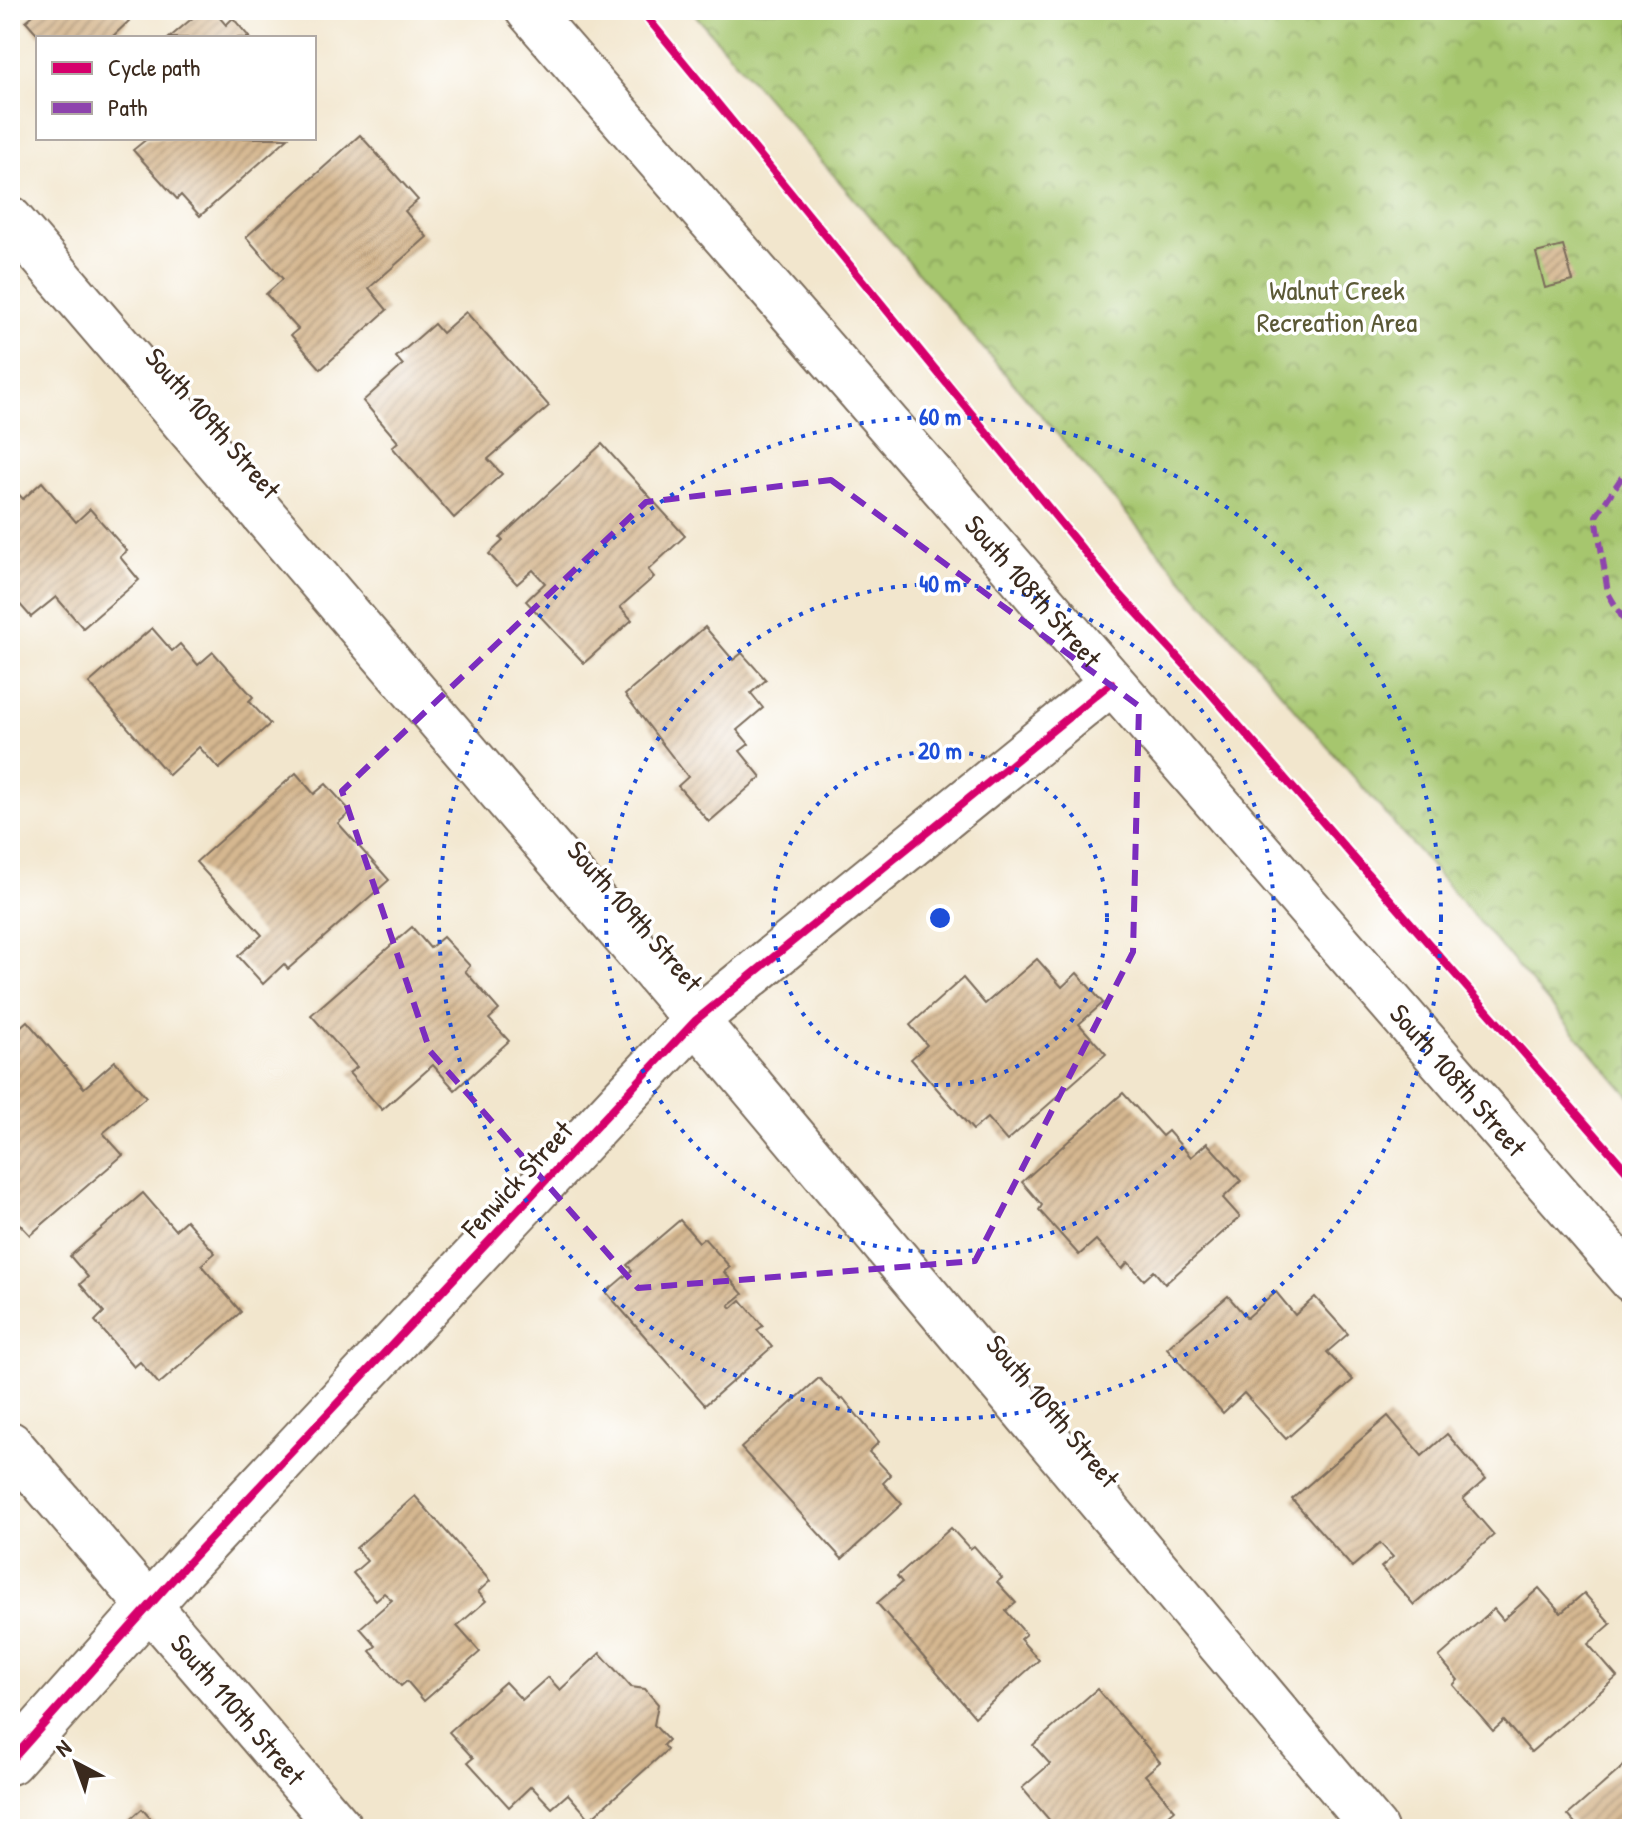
<svg xmlns="http://www.w3.org/2000/svg" width="1642" height="1839" viewBox="0 0 1642 1839" font-family="'Patrick Hand',sans-serif">
	<style>
		.park { fill: url(#park-crowns); stroke: #707846; stroke-width: 2 }
		.building { fill: url(#building-hatch) }
		.lines { fill: none; stroke-linecap: round; stroke-linejoin: round }
		.minor-casing { stroke: #7b6c5b; stroke-width: 48 }
		.tertiary-casing { stroke: #7b6c5b; stroke-width: 48 }
		.minor { stroke: #fff; stroke-width: 44 }
		.tertiary { stroke: #fff; stroke-width: 44 }
		.quiet { stroke: #8e44ad; stroke-width: 6; stroke-dasharray: 12 6; stroke-linecap: butt }
		.cycleway-casing { stroke: #fff; stroke-width: 13 }
		.cycleway { stroke: #d6006c; stroke-width: 8 }
		.marked { fill: none; stroke: #7b2cbf; stroke-width: 6; stroke-dasharray: 16 10; stroke-linejoin: round }
		.ring { fill: none; stroke: #1d4ed8; stroke-width: 4; stroke-dasharray: 4 8 }
		.labels { text-anchor: middle; dominant-baseline: central; stroke-width: 7; stroke-linejoin: round; paint-order: stroke }
		.park-label { font-size: 28px; fill: #5b5936; stroke: #fff }
		.street-label { font-size: 28px; fill: #3b2a1e; stroke: #fff }
		.centre { fill: #1d4ed8; stroke: #fff; stroke-width: 4 }
		.ring-label { font-size: 24px; text-anchor: middle; font-weight: bold; fill: #1d4ed8; stroke: #fff; stroke-width: 7; stroke-linejoin: round; paint-order: stroke }
	</style>
	<defs>
		<pattern id="park-crowns" width="20" height="18" patternUnits="userSpaceOnUse" patternTransform="scale(2)"><rect width="20" height="18" fill="#a6c66e"/><path d="M2 6a3 3 0 1 1 6 0M12 15a3 3 0 1 1 6 0" fill="none" stroke="#88a15a"/></pattern>
		<pattern id="building-hatch" width="6" height="6" patternUnits="userSpaceOnUse" patternTransform="scale(2)"><rect width="6" height="6" fill="#d5b790"/><path d="M-1 1l2-2M0 6l6-6M5 7l2-2" fill="none" stroke="#ae9575"/></pattern>
	</defs>
	<rect width="100%" height="100%" fill="#fff"/>
	<filter id="ink" filterUnits="userSpaceOnUse"><feTurbulence type="fractalNoise" baseFrequency=".0125" numOctaves="2"/><feDisplacementMap in="SourceGraphic" scale="16" xChannelSelector="R" yChannelSelector="G"/><feConvolveMatrix kernelMatrix="1 2 1 2 8 2 1 2 1" color-interpolation-filters="sRGB"/></filter>
	<filter id="wash" filterUnits="userSpaceOnUse"><feTurbulence type="fractalNoise" baseFrequency=".006" numOctaves="4" result="noise"/><feDisplacementMap in="SourceGraphic" scale="32" xChannelSelector="R" yChannelSelector="G"/><feGaussianBlur stdDeviation="1.8" result="paint"/><feColorMatrix in="noise" values="0 0 0 0 0 0 0 0 0 0 0 0 0 0 0 0 0 1.4 0 .05"/><feComposite in="paint" operator="in"/></filter>
	<g filter="url(#wash)">
		<rect width="100%" height="100%" fill="#f2e6cd"/>
		<polygon class="park" points="691,10 1632,10 1632,1099"/>
		<g id="blocks">
			<g class="building">
				<polygon points="39,10 119,10 129,21 111,38 41,38 26,21"/>
				<polygon points="202,10 213,10 226,25 233,18 250,38 169,38"/>
				<polygon points="360,135 418,200 405,211 427,237 369,288 387,310 321,369 291,335 298,329 266,294 283,279 246,237"/>
				<polygon points="148,138 288,138 200,216 181,195 177,199 133,150"/>
				<polygon points="1563,246 1573,281 1545,288 1536,253"/>
				<polygon points="466,312 549,406 488,459 502,474 454,518 392,447 398,442 363,401 403,365 396,357 434,324 442,333"/>
				<polygon points="602,444 685,536 648,570 654,577 620,607 632,620 584,663 526,601 545,583 533,570 517,584 489,554 503,541 500,538"/>
				<polygon points="42,482 76,522 90,509 127,551 120,557 139,580 83,628 56,597 31,617 10,593 10,491 13,488 23,499"/>
				<polygon points="705,627 733,660 742,653 766,680 751,693 763,708 737,730 749,744 740,751 761,777 709,822 678,786 688,777 625,695"/>
				<polygon points="152,628 172,651 180,644 198,665 213,652 253,697 249,701 270,724 219,769 199,747 169,775 89,683"/>
				<polygon points="296,773 314,794 326,784 351,812 338,823 389,880 288,969 284,964 263,984 238,956 262,935 196,862"/>
				<polygon points="412,927 430,948 443,937 470,966 465,971 499,1010 489,1019 509,1041 455,1090 433,1065 382,1110 349,1073 357,1067 311,1015"/>
				<polygon points="1037,959 1062,987 1077,973 1103,1003 1079,1024 1106,1054 1007,1141 987,1118 973,1130 911,1059 927,1045 910,1025 963,978 985,1004"/>
				<polygon points="27,1021 84,1088 115,1061 146,1097 103,1133 123,1155 30,1235 10,1214 10,1036"/>
				<polygon points="1123,1093 1162,1136 1168,1131 1191,1157 1207,1143 1241,1181 1223,1198 1240,1217 1165,1284 1154,1271 1144,1280 1128,1262 1122,1269 1096,1240 1079,1255 1039,1210 1042,1205 1022,1182"/>
				<polygon points="143,1193 175,1230 186,1220 215,1253 201,1265 241,1312 159,1384 140,1362 134,1367 95,1321 104,1312 80,1284 88,1277 70,1256"/>
				<polygon points="680,1220 699,1242 704,1238 730,1267 724,1272 743,1294 729,1305 732,1308 741,1300 763,1326 757,1330 772,1347 705,1405 606,1292 632,1270 627,1265"/>
				<polygon points="1276,1292 1295,1315 1315,1297 1348,1334 1327,1352 1353,1380 1286,1439 1244,1393 1223,1413 1167,1348 1228,1296 1247,1318"/>
				<polygon points="819,1378 841,1400 843,1398 879,1442 869,1452 891,1475 883,1483 902,1504 842,1559 741,1448"/>
				<polygon points="1388,1416 1422,1456 1447,1434 1486,1479 1463,1499 1494,1535 1414,1605 1381,1567 1393,1557 1380,1543 1352,1567 1292,1499"/>
				<polygon points="415,1496 490,1581 478,1592 486,1601 457,1626 480,1652 424,1701 407,1681 401,1686 370,1651 376,1646 360,1628 392,1600 384,1593 376,1600 353,1573 367,1561 356,1548"/>
				<polygon points="951,1528 970,1549 974,1546 1002,1578 997,1582 1016,1603 1006,1611 1026,1634 1020,1639 1039,1660 975,1717 877,1603 902,1582 897,1576"/>
				<polygon points="1539,1588 1561,1613 1584,1593 1611,1624 1588,1644 1617,1677 1531,1752 1504,1721 1493,1731 1453,1685 1458,1680 1439,1657 1494,1609 1503,1620"/>
				<polygon points="600,1653 631,1687 645,1689 658,1704 654,1725 668,1740 663,1745 667,1750 590,1819 568,1794 552,1808 531,1786 509,1807 468,1762 473,1758 449,1732 505,1682 522,1700 548,1677 560,1690"/>
				<polygon points="1097,1689 1160,1762 1145,1775 1175,1810 1153,1829 1057,1829 1022,1788 1050,1764 1033,1745"/>
				<polygon points="1626,1764 1632,1771 1632,1829 1580,1829 1568,1815"/>
				<polygon points="142,1809 160,1829 164,1825 168,1829 119,1829"/>
			</g>
		</g>
	</g>
	<g filter="url(#ink)">
		<use href="#blocks" fill-opacity="0" stroke="#7b6c5b" stroke-width="2"/>
		<g class="lines">
			<g class="minor-casing">
				<g id="minor">
					<polyline points="10,219 696,1020 1375,1829"/>
					<path id="s1" d="M 10,1444 L 341,1829"/>
					<polyline points="10,1762 183,1568 696,1020 1111,683"/>
				</g>
			</g>
			<g class="tertiary-casing">
				<g id="tertiary">
					<path id="s2" d="M 528,10 L 1632,1280"/>
				</g>
			</g>
			<use href="#minor" class="minor"/>
			<use href="#tertiary" class="tertiary"/>
			<polyline class="quiet" points="1632,462 1596,516 1608,593 1632,634"/>
			<g class="cycleway-casing">
				<g id="cycleway">
					<polyline points="641,10 1115,589 1206,688 1632,1177"/>
					<polyline points="10,1762 183,1568 696,1020 1111,683"/>
				</g>
			</g>
			<use href="#cycleway" class="cycleway"/>
		</g>
	</g>
	<path class="marked" d="M 831,480 L 1139,706 L 1133,952 L 975,1261 L 638,1288 L 430,1051 L 342,791 L 646,502 Z"/>
	<g class="ring">
		<circle cx="940" cy="918" r="167"/>
		<circle cx="940" cy="918" r="334"/>
		<circle cx="940" cy="918" r="501"/>
	</g>
	<g class="labels">
		<g class="park-label">
			<text x="1337" y="290">Walnut Creek<tspan x="1337" dy="32">Recreation Area</tspan></text>
		</g>
		<g class="street-label">
			<text transform="translate(213 423) rotate(49)">South 109th Street</text>
			<text stroke="none"><textPath href="#s2" startOffset="770">South 108th Street</textPath></text>
			<text transform="translate(635 916) rotate(49)">South 109th Street</text>
			<text stroke="none"><textPath href="#s2" startOffset="1418">South 108th Street</textPath></text>
			<text transform="translate(517 1179) rotate(-47)">Fenwick Street</text>
			<text transform="translate(1053 1411) rotate(50)">South 109th Street</text>
			<text stroke="none"><textPath href="#s1" startOffset="350">South 110th Street</textPath></text>
		</g>
	</g>
	<circle cx="940" cy="918" r="12" class="centre"/>
	<g class="ring-label">
		<text x="940" y="425">60 m</text>
		<text x="940" y="592">40 m</text>
		<text x="940" y="759">20 m</text>
	</g>
	<rect width="1642" height="1839" fill="none" stroke="#fff" stroke-width="40"/>
	<rect x="36" y="36" width="280" height="104" fill="#ffffff" stroke="#b1aaa5" stroke-width="2"/>
	<rect x="52" y="62" width="40" height="12" fill="#d6006c" stroke="#b1aaa5" stroke-width="2"/>
	<text x="108" y="76" font-size="24" fill="#3b2a1e">Cycle path</text>
	<rect x="52" y="102" width="40" height="12" fill="#8e44ad" stroke="#b1aaa5" stroke-width="2"/>
	<text x="108" y="116" font-size="24" fill="#3b2a1e">Path</text>
	<g transform="translate(76 1763) rotate(319)" stroke="#ffffff" stroke-width="6" paint-order="stroke">
	<path d="M0-6L14 30L0 20L-14 30Z" fill="#3b2a1e"/>
	<text y="-12" font-size="22" font-weight="bold" text-anchor="middle" fill="#3b2a1e">N</text>
	</g>
</svg>
